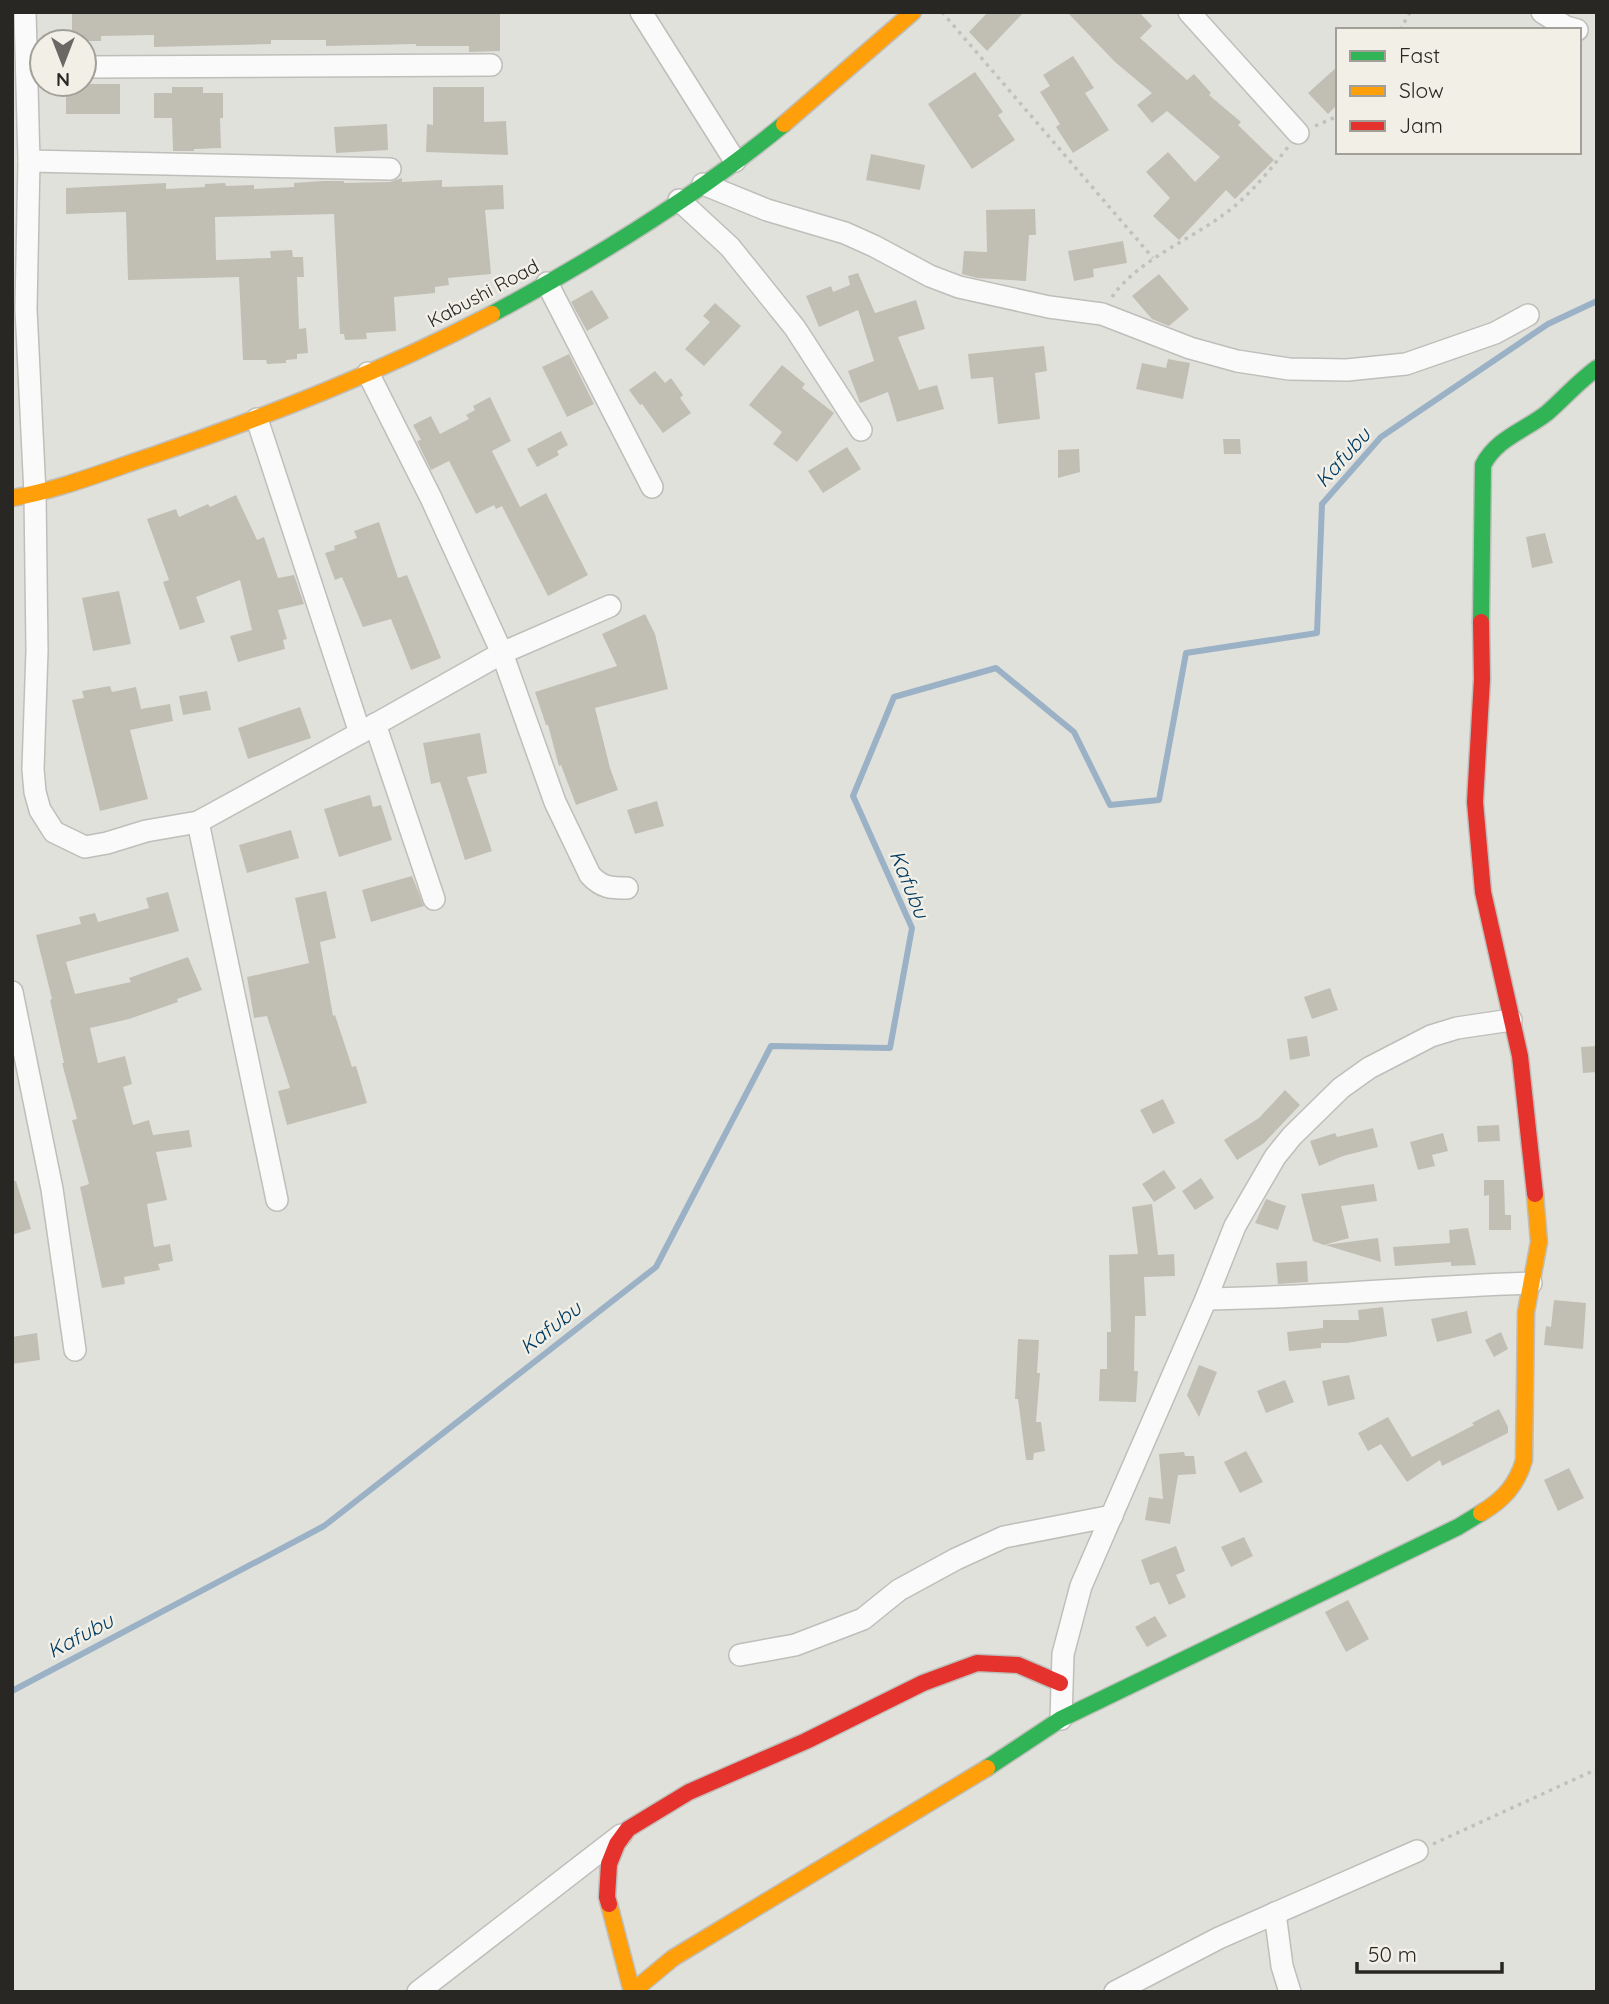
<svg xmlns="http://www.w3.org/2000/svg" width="1609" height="2004" viewBox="0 0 1609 2004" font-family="Quicksand,sans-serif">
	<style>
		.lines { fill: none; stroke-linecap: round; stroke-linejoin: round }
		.stream { stroke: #9bb1c5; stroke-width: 6 }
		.building { fill: #c1bfb4 }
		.street-casing { stroke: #bfbeba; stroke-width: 24 }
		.fast-casing { stroke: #bfbeba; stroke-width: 19 }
		.slow-casing { stroke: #bfbeba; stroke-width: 19 }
		.jam-casing { stroke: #bfbeba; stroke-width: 19 }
		.path { stroke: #c0c0be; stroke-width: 3.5; stroke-dasharray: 3.5 5; stroke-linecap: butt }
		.street { stroke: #fafafa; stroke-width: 21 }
		.fast { stroke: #30b455; stroke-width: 16 }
		.slow { stroke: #ff9f0a; stroke-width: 16 }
		.jam { stroke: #e5322d; stroke-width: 16 }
		.labels { text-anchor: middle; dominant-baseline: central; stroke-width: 5; stroke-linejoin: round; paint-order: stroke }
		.street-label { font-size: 19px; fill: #282724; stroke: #f1efe6 }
		.water-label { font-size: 21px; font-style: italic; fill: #023b62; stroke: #f1efe6 }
	</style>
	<rect width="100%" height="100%" fill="#e1e1dc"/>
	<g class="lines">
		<polyline class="stream" points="12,1691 324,1526 656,1267 771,1046 890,1048 912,928 853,796 894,697 996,668 1074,732 1110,805 1159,800 1186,653 1317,633 1322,504 1381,437 1548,324 1597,301"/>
	</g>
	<g class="building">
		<polygon points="72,12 500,12 500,51 469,52 469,46 416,46 416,44 326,46 326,40 271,40 271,44 154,47 154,35 101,36 101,41 72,41"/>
		<polygon points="988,12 1024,12 987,51 969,32"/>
		<polygon points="1067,12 1139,12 1152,26 1140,38 1187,80 1194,74 1211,93 1209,95 1241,122 1238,125 1274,160 1235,199 1226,190 1179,240 1153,216 1170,198 1146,172 1168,152 1195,182 1220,157 1167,111 1152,123 1137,105 1152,93 1115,62"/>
		<polygon points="1073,56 1094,88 1085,93 1109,130 1073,153 1056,127 1060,124 1040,92 1050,86 1043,75"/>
		<polygon points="1338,66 1338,104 1328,114 1308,93"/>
		<polygon points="975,72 1003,112 998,115 1015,140 972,169 928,104"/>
		<rect x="66" y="84" width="54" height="30"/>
		<polygon points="172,87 203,87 203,93 223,93 223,118 220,118 221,148 194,149 194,151 173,151 172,118 154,118 154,93 172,93"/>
		<polygon points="433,87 484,87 484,122 506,121 508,155 426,152 427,124 433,125"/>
		<polygon points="387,124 388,150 336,153 334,127"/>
		<polygon points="871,154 925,165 920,190 866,180"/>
		<polygon points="402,178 402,182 442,180 442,187 503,185 504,209 485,210 491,274 448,278 449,285 435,287 435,293 394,297 396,331 366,333 367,339 345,340 344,334 340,334 334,214 215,217 216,260 271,258 270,251 292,250 293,257 303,257 304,277 297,277 299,329 306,328 308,353 297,354 297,359 286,360 286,363 267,364 266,360 243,360 239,277 128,280 126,212 66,214 66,188 166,183 166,189 205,187 205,184 225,183 226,186 254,185 254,189 294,187 294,183 322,181 344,181 344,183 390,182"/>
		<polygon points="1035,209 1036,235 1029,235 1026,281 977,278 962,274 964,251 987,252 986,210"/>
		<polygon points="1123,241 1127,263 1093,269 1094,277 1074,281 1068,251"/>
		<polygon points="858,273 875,313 916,300 925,329 898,337 919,390 937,385 944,409 897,422 888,392 860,403 848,371 874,361 858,310 819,327 806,296 831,286 833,292 850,285 848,276"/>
		<polygon points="1159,274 1189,309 1169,326 1152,319 1132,296"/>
		<polygon points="592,290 609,318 587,331 571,302"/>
		<polygon points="715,303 741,326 704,366 685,349 710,322 703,316"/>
		<polygon points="1044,346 1047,371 1035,373 1040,419 998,424 993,377 971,379 968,354"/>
		<polygon points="569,354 594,404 567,417 542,367"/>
		<polygon points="1168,359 1190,363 1183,399 1136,389 1142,363 1166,368"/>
		<polygon points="782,365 805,384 802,388 834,413 797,462 773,444 782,432 749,405"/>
		<polygon points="655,371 665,383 671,378 683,395 680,398 691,413 663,433 642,404 640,405 629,390"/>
		<polygon points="490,397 511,441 492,451 520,507 546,493 588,575 548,596 502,506 496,509 494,505 476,514 449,461 431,470 417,441 421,440 413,425 431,416 440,434 469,419 466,415 475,410 473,406"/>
		<polygon points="561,431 568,445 557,451 559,455 537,467 527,449"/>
		<polygon points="1223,439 1240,439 1241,454 1224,454"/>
		<polygon points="847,447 861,469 823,493 808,471"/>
		<polygon points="1079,449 1080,472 1058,478 1058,450"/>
		<polygon points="236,495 257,540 264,537 278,578 294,575 304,604 278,610 287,639 283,640 285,649 238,662 230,636 252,630 240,580 196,597 205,622 180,630 163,582 169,580 147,519 176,509 179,517 208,504 210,507"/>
		<polygon points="379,522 398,578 407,575 441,658 411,670 391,619 363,627 342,577 335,580 325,553 335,550 334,546 357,538 354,531"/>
		<polygon points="1545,533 1553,563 1532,568 1526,537"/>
		<polygon points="119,591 131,644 93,651 82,598"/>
		<polygon points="645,614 655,634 668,689 595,708 610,768 618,790 576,805 561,765 559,766 548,725 546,725 535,692 617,666 602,634"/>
		<polygon points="110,686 112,692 136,687 141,709 170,704 173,721 130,730 148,799 100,811 72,700 84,698 82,691"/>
		<polygon points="207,691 211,710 183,715 179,696"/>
		<polygon points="300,707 311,738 248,759 238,728"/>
		<polygon points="480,733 487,773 467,777 492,851 465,860 440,782 431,784 423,743"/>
		<polygon points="370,795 373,807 381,805 392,840 339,857 324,809"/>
		<polygon points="657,801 664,826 635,834 627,810"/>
		<polygon points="291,830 299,858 247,873 239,845"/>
		<polygon points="412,876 424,906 371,922 362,890"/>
		<polygon points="326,891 336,938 320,942 333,1016 335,1015 352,1067 356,1066 367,1103 287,1125 278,1091 290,1088 267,1016 254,1018 247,977 309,963 295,898"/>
		<polygon points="168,892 179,931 66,962 75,994 131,982 129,978 188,957 202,990 177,999 178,1002 129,1019 90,1028 98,1063 125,1056 132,1084 123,1087 133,1125 149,1120 153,1135 189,1130 192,1147 156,1152 167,1200 147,1204 154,1247 170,1244 173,1261 158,1264 160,1270 124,1277 125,1284 102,1288 80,1187 89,1184 72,1120 77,1119 62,1063 64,1063 50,1000 52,999 36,935 81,924 79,917 95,913 98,922 149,908 146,898"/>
		<polygon points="1330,988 1338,1010 1312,1019 1304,997"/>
		<polygon points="1307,1036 1310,1056 1290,1060 1287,1039"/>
		<polygon points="1597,1046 1597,1072 1583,1073 1581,1047"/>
		<polygon points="1285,1090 1300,1105 1264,1143 1237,1160 1224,1140 1259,1118"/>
		<polygon points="1163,1099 1175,1123 1153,1134 1140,1110"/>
		<polygon points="1499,1125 1500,1141 1478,1142 1477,1126"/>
		<polygon points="1373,1128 1378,1147 1343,1156 1319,1166 1310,1141 1335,1133 1337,1137"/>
		<polygon points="1443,1133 1448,1151 1432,1155 1435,1166 1418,1170 1410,1142"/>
		<polygon points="1164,1170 1176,1188 1154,1202 1142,1184"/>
		<polygon points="1201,1178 1214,1198 1195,1210 1182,1191"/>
		<polygon points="1484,1180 1504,1180 1505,1215 1511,1215 1511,1230 1489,1230 1489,1195 1484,1196"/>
		<polygon points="12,1181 16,1181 31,1229 12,1235"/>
		<polygon points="1374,1184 1377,1201 1341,1206 1349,1238 1324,1245 1313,1241 1301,1194"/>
		<polygon points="1266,1199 1286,1206 1278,1230 1255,1223"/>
		<polygon points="1152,1204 1158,1255 1174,1254 1175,1276 1144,1277 1146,1316 1135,1316 1134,1371 1138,1371 1136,1402 1099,1401 1100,1369 1107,1369 1107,1332 1111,1332 1109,1255 1138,1254 1132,1207"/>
		<polygon points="1468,1228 1476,1265 1451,1266 1451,1262 1395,1266 1393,1247 1450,1243 1449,1230"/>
		<polygon points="1378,1238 1381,1262 1325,1245"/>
		<polygon points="1307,1261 1308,1282 1278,1284 1276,1263"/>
		<polygon points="1554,1300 1586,1303 1583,1349 1544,1345 1546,1326 1551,1327"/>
		<polygon points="1383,1307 1387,1336 1347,1343 1321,1343 1321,1348 1289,1351 1287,1332 1323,1328 1323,1320 1359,1320 1358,1310"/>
		<polygon points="1467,1311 1472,1333 1437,1342 1431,1319"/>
		<polygon points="1501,1332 1508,1349 1494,1357 1485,1340"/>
		<polygon points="37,1333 40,1360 12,1364 12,1337"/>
		<polygon points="1018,1339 1039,1340 1037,1373 1040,1373 1036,1422 1041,1422 1045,1451 1034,1453 1033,1460 1026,1460 1018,1399 1015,1399"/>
		<polygon points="1199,1365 1217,1372 1199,1417 1187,1395"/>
		<polygon points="1349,1375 1355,1399 1328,1406 1322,1381"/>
		<polygon points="1285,1380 1294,1402 1266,1413 1257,1391"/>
		<polygon points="1499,1409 1508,1427 1508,1433 1442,1466 1440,1460 1407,1482 1381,1444 1368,1451 1358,1433 1388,1417 1412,1457 1474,1425 1472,1423"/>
		<polygon points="1246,1451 1263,1482 1240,1493 1224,1462"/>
		<polygon points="1184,1452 1185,1456 1194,1456 1196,1474 1178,1475 1170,1524 1145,1520 1149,1497 1163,1499 1159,1454"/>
		<polygon points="1569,1468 1584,1498 1558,1511 1544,1480"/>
		<polygon points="1244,1537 1253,1556 1231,1567 1221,1547"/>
		<polygon points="1176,1546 1185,1571 1176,1575 1186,1597 1169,1605 1159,1582 1150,1585 1141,1560"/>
		<polygon points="1348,1600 1369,1639 1346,1652 1325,1612"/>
		<polygon points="1155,1616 1167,1636 1147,1647 1135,1627"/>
	</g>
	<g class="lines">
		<g class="street-casing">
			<g id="street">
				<polyline points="25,12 29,161 26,309 35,494 37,651 33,769 35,792 40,810 54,832 85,847 107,843 146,831 198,822 360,733 257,419"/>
				<polyline points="641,12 735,161"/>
				<polyline points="1189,12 1298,133"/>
				<polyline points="1542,12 1566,27 1577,30"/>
				<polyline points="84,67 491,65"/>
				<polyline points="29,161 390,169"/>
				<polyline points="703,184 767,210 845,233 874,246 930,276 959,287 1049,307 1102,314 1190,348 1237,361 1289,369 1347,370 1406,364 1495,333 1528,315"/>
				<polyline points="679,200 730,247 795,328 861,430"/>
				<polyline points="547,283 652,487"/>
				<path d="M 368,373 L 431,498 L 502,653 L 555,802 L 590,875 C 602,888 611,888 627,888"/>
				<polyline points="375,724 434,899"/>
				<polyline points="360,733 502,653 610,606"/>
				<polyline points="198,822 277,1200"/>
				<polyline points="12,992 52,1189 75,1350"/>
				<path d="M 1206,1299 C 1315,1298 1422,1286 1531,1283"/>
				<polyline points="740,1655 795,1645 863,1619 899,1590 956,1559 1004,1537 1112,1516"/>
				<polyline points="1061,1719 1063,1654 1081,1586 1206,1299 1235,1226 1275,1157 1292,1136 1341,1088 1369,1068 1431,1036 1457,1028 1511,1020"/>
				<polyline points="1275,1913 1282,1966 1290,1992"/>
				<polyline points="418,1992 621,1835"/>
				<polyline points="1115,1992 1219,1938 1417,1851"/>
			</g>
		</g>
		<g class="fast-casing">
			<g id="fast">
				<path d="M 492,314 C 594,259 694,198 784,124"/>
				<path d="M 1481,622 L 1483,465 C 1497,438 1524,431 1547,413 C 1564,398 1579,381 1597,368"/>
				<polyline points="987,1768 1061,1719 1458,1527 1481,1513"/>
			</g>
		</g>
		<g class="slow-casing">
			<g id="slow">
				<polyline points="784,124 913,12"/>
				<path d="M 12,498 C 60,490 108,470 154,455 C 270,415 383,371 492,314"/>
				<path d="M 1481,1513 C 1503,1500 1517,1485 1524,1460 L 1526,1312 L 1539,1242 L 1535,1194"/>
				<polyline points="609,1904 632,1992 673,1958 987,1768"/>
			</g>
		</g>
		<g class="jam-casing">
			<g id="jam">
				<polyline points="1481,622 1482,679 1475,802 1483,892 1520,1056 1535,1194"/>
				<polyline points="609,1904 607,1897 609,1864 617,1844 628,1829 689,1792 806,1741 923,1683 977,1663 1018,1665 1060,1683"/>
			</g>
		</g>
		<g class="path">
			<polyline points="942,12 1153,258"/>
			<polyline points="1400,30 1410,12"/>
			<polyline points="1315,126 1338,116"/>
			<path d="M 1112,297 C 1134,264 1184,242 1216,220 C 1246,200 1266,175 1288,147"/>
			<polyline points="1433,1844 1597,1769"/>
		</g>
		<use href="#street" class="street"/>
		<use href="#fast" class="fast"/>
		<use href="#slow" class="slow"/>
		<use href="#jam" class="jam"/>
	</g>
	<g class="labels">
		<g class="street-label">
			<text transform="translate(483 293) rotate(-28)">Kabushi Road</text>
		</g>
		<g class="water-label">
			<text transform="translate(1342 457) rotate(-48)">Kafubu</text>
			<text transform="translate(910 884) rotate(68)">Kafubu</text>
			<text transform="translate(550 1327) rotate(-38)">Kafubu</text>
			<text transform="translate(80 1635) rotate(-28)">Kafubu</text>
		</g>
	</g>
	<rect width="1609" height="2004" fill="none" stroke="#282724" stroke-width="28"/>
	<rect x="1336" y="28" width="245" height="126" fill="#f1efe6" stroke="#a19f98" stroke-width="2"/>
	<rect x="1350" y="51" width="35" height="10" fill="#30b455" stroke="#a19f98" stroke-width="2"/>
	<text x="1399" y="63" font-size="21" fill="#282724">Fast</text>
	<rect x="1350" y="86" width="35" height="10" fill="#ff9f0a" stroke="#a19f98" stroke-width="2"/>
	<text x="1399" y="98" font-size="21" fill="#282724">Slow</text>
	<rect x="1350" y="121" width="35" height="10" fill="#e5322d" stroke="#a19f98" stroke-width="2"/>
	<text x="1399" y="133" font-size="21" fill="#282724">Jam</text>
	<g transform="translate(63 63) rotate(180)"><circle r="33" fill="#f1efe6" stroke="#a19f98" stroke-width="2"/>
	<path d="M0-5L12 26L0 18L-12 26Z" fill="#696864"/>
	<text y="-10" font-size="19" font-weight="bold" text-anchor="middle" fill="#282724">N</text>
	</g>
	<path d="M1357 1962v10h145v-10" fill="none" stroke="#282724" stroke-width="3.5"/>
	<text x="1368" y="1962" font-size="21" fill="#282724" stroke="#f1efe6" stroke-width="5" paint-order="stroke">50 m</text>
</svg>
